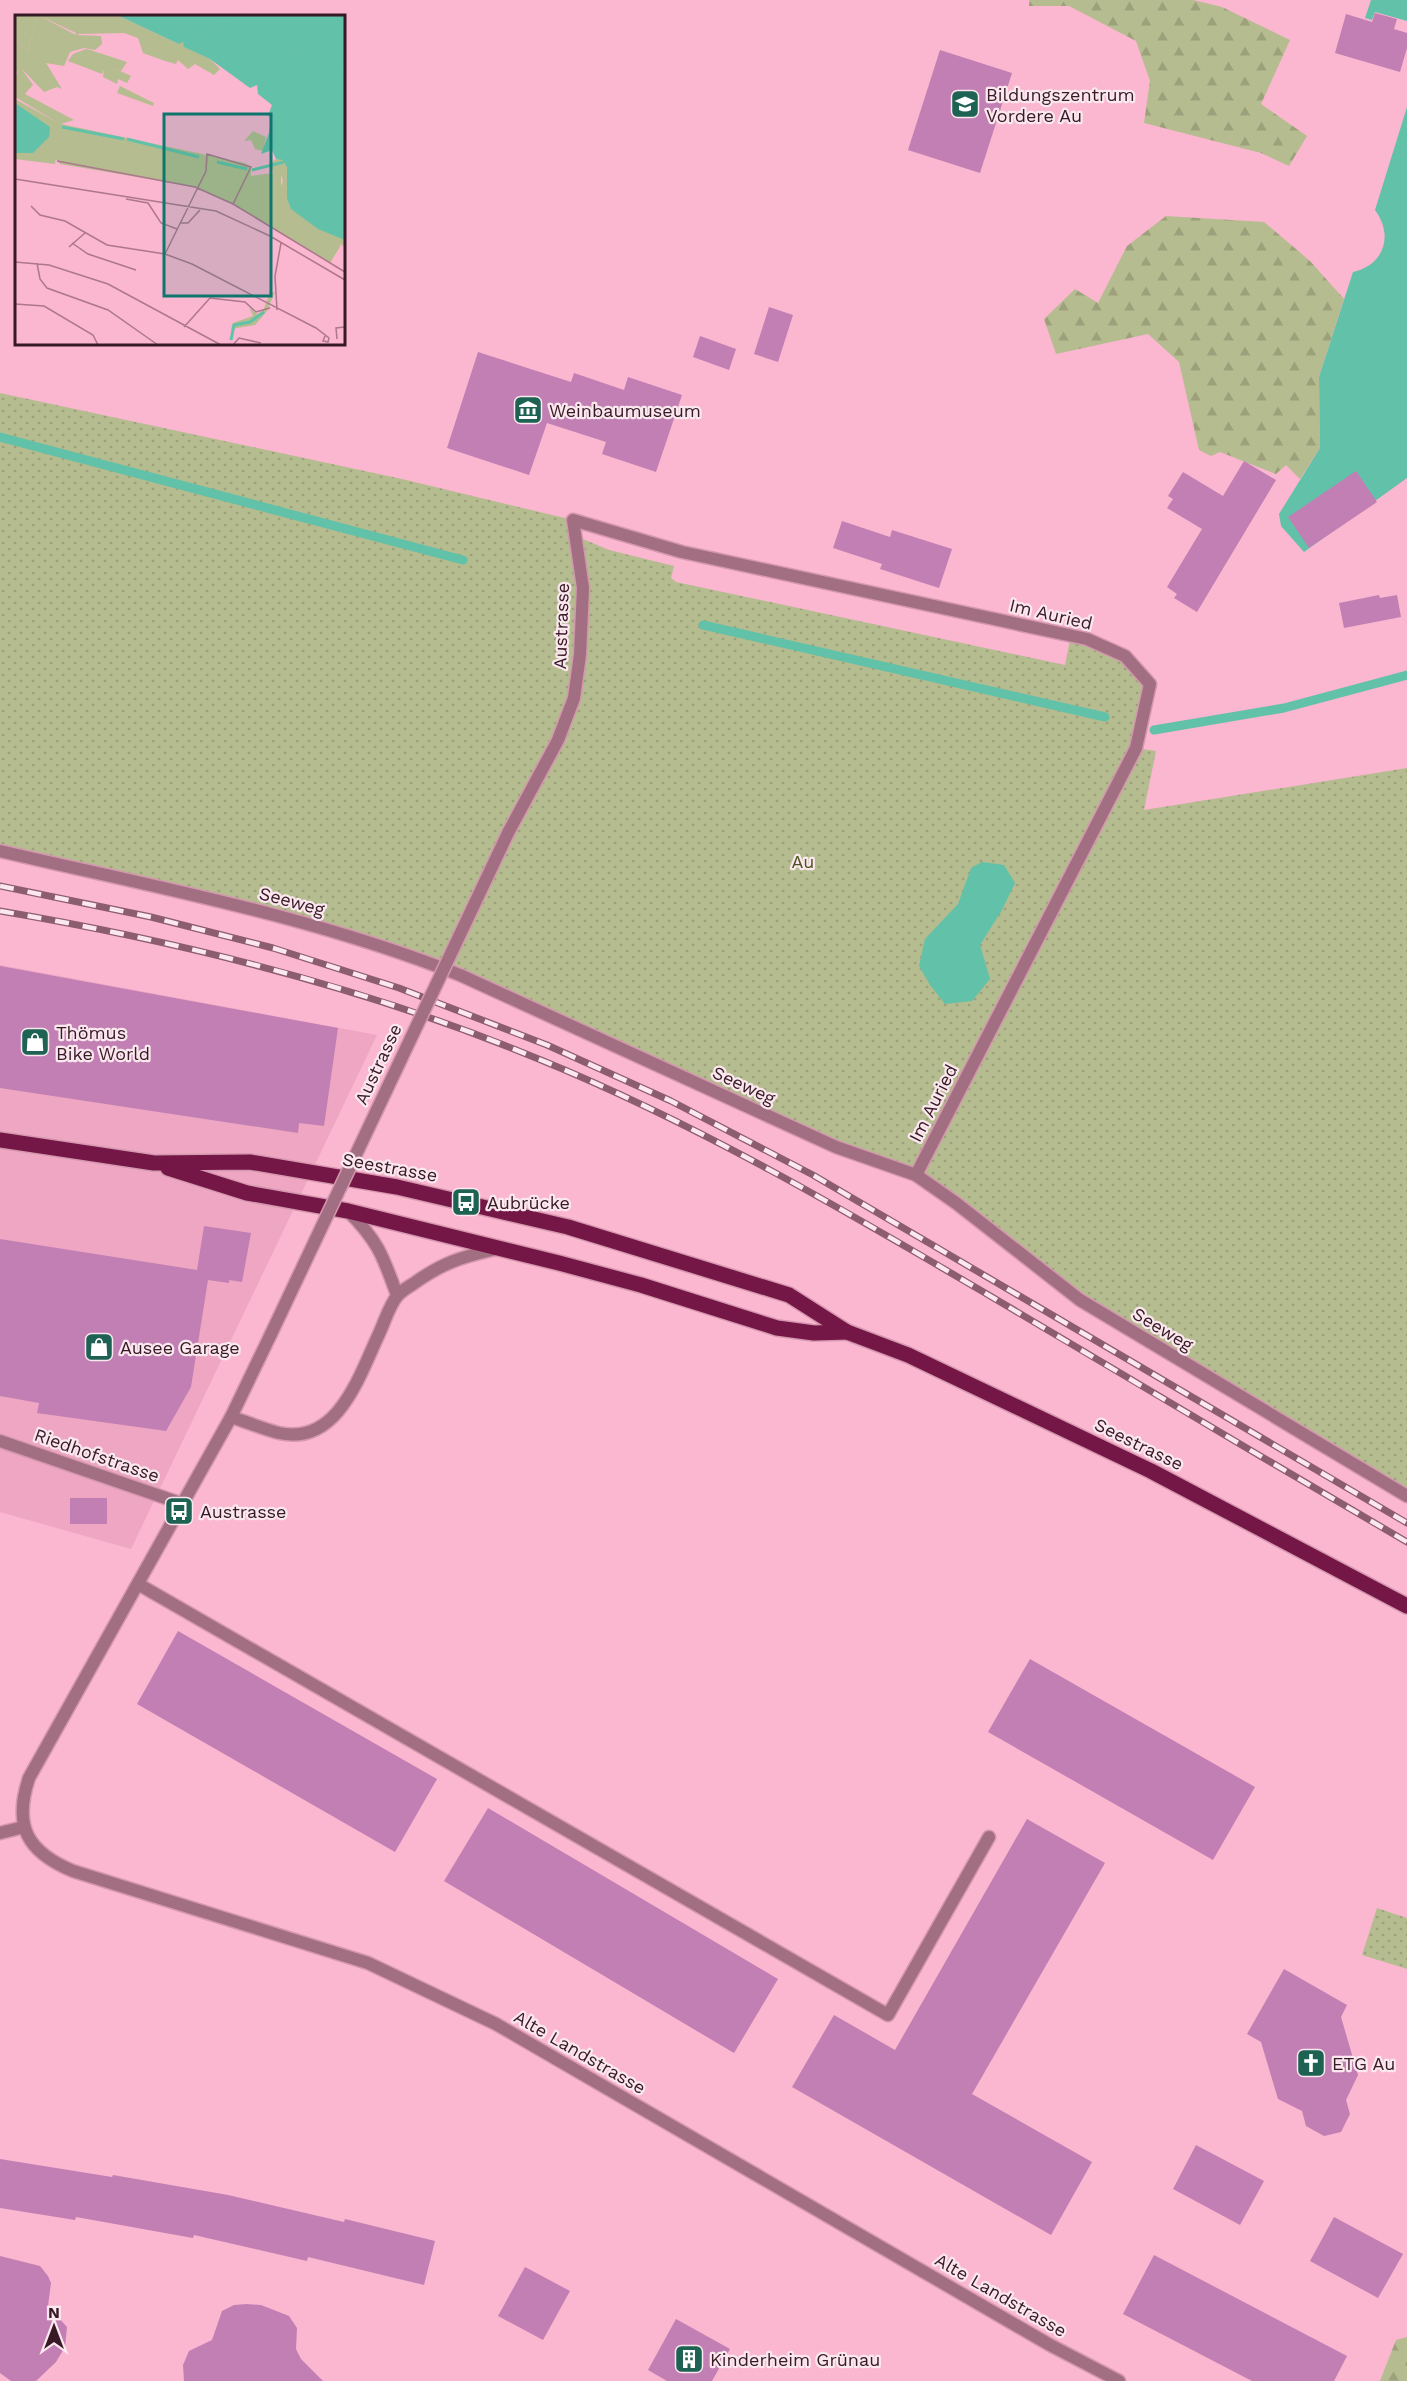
<svg xmlns="http://www.w3.org/2000/svg" width="1407" height="2381" viewBox="0 0 1407 2381" font-family="'Work Sans',sans-serif">
	<style>
		.built { fill: #eea6c2 }
		.green { fill: url(#green-dots) }
		.forest { fill: url(#forest-firs) }
		.water { fill: #62c1a9 }
		.lines { fill: none; stroke-linecap: round; stroke-linejoin: round }
		.stream { stroke: #62c1a9; stroke-width: 9 }
		.building { fill: #c27fb4 }
		.street-casing { stroke: #d497ae; stroke-width: 15 }
		.primary-casing { stroke: #d497ae; stroke-width: 18 }
		.street { stroke: #a26e82; stroke-width: 12 }
		.primary { stroke: #741646; stroke-width: 15 }
		.rail-casing { stroke: #8c5c6f; stroke-width: 7 }
		.rail { stroke: #fae8ee; stroke-width: 4.5; stroke-dasharray: 14; stroke-linecap: butt }
		.street-bridge-casing { stroke: #d497ae; stroke-width: 15; stroke-linecap: butt }
		.street-bridge { stroke: #a26e82; stroke-width: 12 }
		.labels { text-anchor: middle; dominant-baseline: central; stroke-width: 4.5; stroke-linejoin: round; paint-order: stroke }
		.poi-label { font-size: 18px; fill: #381926; stroke: #fae8ee; text-anchor: start }
		.street-label { font-size: 18px; fill: #381926; stroke: #fae8ee }
		.park-label { font-size: 18px; fill: #4d531c; stroke: #fae8ee }
		.inset-river { fill: none; stroke: #62c1a9; stroke-width: 3 }
		.inset-road { fill: none; stroke: #ad778c; stroke-width: 1.5 }
		.view { fill: #0f766e; fill-opacity: 0.15; stroke: #0f766e; stroke-width: 3 }
		.inset-edge { fill: none; stroke: #381926; stroke-width: 3 }
	</style>
	<defs>
		<pattern id="green-dots" width="8" height="8" patternUnits="userSpaceOnUse" patternTransform="scale(1.5)"><rect width="8" height="8" fill="#b5bc8f"/><path d="M2 2h.1M6 6h.1" fill="none" stroke="#9ca17b" stroke-width="1.8" stroke-linecap="round"/></pattern>
		<pattern id="forest-firs" width="22" height="20" patternUnits="userSpaceOnUse" patternTransform="scale(1.5)"><rect width="22" height="20" fill="#b5bc8f"/><path d="M5 1l3.5 6h-7zM16 11l3.5 6h-7z" fill="#9ca17b"/></pattern>
	</defs>
	<rect width="100%" height="100%" fill="#fbb6d0"/>
	<polygon class="built" points="0,965 377,1035 131,1549 0,1512"/>
	<g class="green">
		<path d="M 0,393 L 402,479 L 573,520 L 576,536 L 609,550 L 674,566 L 671,578 L 676,582 L 1065,665 L 1071,635 L 1125,656 L 1150,684 L 1136,748 L 1156,751 L 1144,810 L 1407,768 L 1407,1496 L 1080,1300 L 916,1175 L 836,1147 L 460,975 L 463,968 C 313,916 155,887 0,851 Z"/>
		<polygon points="1377,1908 1407,1918 1407,1969 1362,1955"/>
	</g>
	<g class="forest">
		<polygon points="1029,0 1193,0 1222,7 1290,40 1261,104 1307,136 1289,166 1261,153 1144,123 1150,81 1136,41 1069,6 1029,6"/>
		<polygon points="1166,216 1264,222 1310,261 1344,299 1319,377 1320,448 1300,479 1286,465 1276,474 1220,452 1211,456 1199,450 1179,362 1148,334 1056,354 1044,319 1075,289 1098,303 1127,246"/>
		<polygon points="1407,2337 1407,2381 1380,2381 1396,2340"/>
	</g>
	<g class="water">
		<polygon points="1371,0 1407,0 1407,21 1375,12 1372,20 1365,18"/>
		<path d="M 1407,107 L 1407,478 L 1304,552 L 1281,526 L 1279,514 L 1320,448 L 1319,377 L 1353,272 C 1384,265 1394,236 1375,210 Z"/>
		<polygon points="982,862 1004,865 1015,883 1002,910 980,945 990,979 972,1001 945,1004 930,985 919,966 925,939 958,904 971,868"/>
	</g>
	<g class="lines">
		<g class="stream">
			<polyline points="0,437 463,560"/>
			<polyline points="703,625 1105,717"/>
			<polyline points="1154,730 1284,708 1407,675"/>
		</g>
	</g>
	<g class="building">
		<polygon points="1375,13 1397,19 1394,29 1407,33 1407,48 1400,72 1335,53 1346,14 1372,22"/>
		<polygon points="940,50 1012,73 980,173 908,150"/>
		<polygon points="769,307 793,315 778,362 754,354"/>
		<polygon points="700,336 736,349 729,370 693,357"/>
		<polygon points="478,352 571,382 574,373 624,390 628,377 682,395 656,472 602,454 606,442 547,423 529,475 447,448"/>
		<polygon points="1244,461 1276,480 1197,612 1174,598 1177,594 1167,587 1202,529 1167,508 1173,499 1168,496 1183,472 1223,496"/>
		<polygon points="1356,471 1377,502 1309,548 1288,517"/>
		<polygon points="842,521 890,537 892,530 952,549 939,588 880,569 882,564 833,548"/>
		<polygon points="1379,595 1380,598 1397,595 1401,617 1344,628 1339,603"/>
		<polygon points="0,966 338,1028 324,1126 299,1123 298,1133 0,1088"/>
		<polygon points="204,1226 251,1233 242,1282 229,1280 229,1283 208,1280 191,1387 166,1431 37,1413 39,1403 0,1396 0,1239 197,1270"/>
		<rect x="70" y="1498" width="37" height="26"/>
		<polygon points="178,1631 437,1779 395,1852 137,1704"/>
		<polygon points="1030,1659 1255,1787 1213,1860 988,1732"/>
		<polygon points="488,1808 778,1979 734,2053 444,1881"/>
		<polygon points="1027,1819 1105,1863 972,2094 1092,2162 1051,2235 792,2087 834,2015 895,2050"/>
		<polygon points="1284,1969 1347,2005 1341,2017 1358,2075 1346,2100 1350,2114 1341,2132 1324,2136 1306,2126 1302,2111 1278,2099 1261,2042 1247,2034"/>
		<polygon points="1196,2145 1264,2181 1240,2225 1173,2189"/>
		<polygon points="0,2159 112,2177 113,2175 228,2195 344,2222 345,2219 435,2241 424,2285 308,2257 307,2261 194,2235 193,2238 76,2217 75,2220 0,2208"/>
		<polygon points="1334,2217 1403,2254 1378,2298 1310,2261"/>
		<polygon points="1154,2255 1347,2356 1334,2381 1252,2381 1123,2314"/>
		<polygon points="0,2256 40,2266 48,2276 51,2283 48,2306 67,2327 65,2347 56,2362 36,2381 11,2381 0,2373"/>
		<polygon points="525,2267 570,2291 543,2340 498,2316"/>
		<polygon points="247,2304 261,2305 289,2316 297,2328 296,2349 301,2359 323,2381 184,2381 183,2365 189,2351 212,2340 222,2311 234,2305"/>
		<polygon points="676,2319 730,2349 712,2381 667,2381 648,2370"/>
	</g>
	<g class="lines">
		<g class="street-casing">
			<g id="street">
				<polyline points="508,833 558,740 574,698 580,655 583,588 573,520 682,552 1087,639 1125,656 1150,684 1136,748 916,1175"/>
				<path d="M 0,851 C 155,887 312,916 460,975 L 836,1147 L 916,1175 L 956,1203 L 1080,1300 L 1407,1496"/>
				<path d="M 348,1211 C 378,1241 383,1256 397,1295"/>
				<path d="M 271,1334 L 231,1417 L 29,1778 C 13,1826 27,1852 73,1871 L 368,1963 L 496,2024 L 1050,2345 L 1119,2381"/>
				<path d="M 231,1417 C 247,1422 263,1429 279,1433 C 337,1446 359,1377 378,1336 C 384,1324 389,1305 398,1295 C 402,1291 408,1287 413,1284 C 442,1263 461,1257 496,1249"/>
				<polyline points="0,1441 183,1504"/>
				<polyline points="138,1584 888,2015 989,1837"/>
				<polyline points="0,1833 24,1827"/>
			</g>
		</g>
		<g class="primary-casing">
			<g id="primary">
				<polyline points="0,1140 154,1163 250,1162 397,1187 568,1227 789,1295 847,1332 908,1355 1151,1471 1407,1606"/>
				<polyline points="168,1168 247,1193 348,1211 559,1263 641,1285 777,1328 814,1333 847,1332"/>
			</g>
		</g>
		<use href="#street" class="street"/>
		<use href="#primary" class="primary"/>
		<g class="rail-casing">
			<g id="rail">
				<polyline points="0,886 151,917 273,948 399,988 547,1045 671,1101 813,1175 1407,1523"/>
				<path d="M 0,911 C 184,942 368,988 541,1060 C 700,1125 849,1213 997,1300 C 1133,1381 1270,1462 1407,1542"/>
			</g>
		</g>
		<use href="#rail" class="rail"/>
		<g class="street-bridge-casing">
			<polyline id="street-bridge" points="271,1334 508,833"/>
		</g>
		<use href="#street-bridge" class="street-bridge"/>
	</g>
	<defs>
		<g id="university-square" transform="scale(1.5)"><rect x="-9" y="-9" width="18" height="18" rx="4" fill="#1e6253" stroke="#fae8ee"/><path d="M0-5L7-2L0 1L-7-2ZM-4 1L0 2.5L4 1V4Q0 6-4 4Z" fill="#fff"/></g>
		<g id="museum-square" transform="scale(1.5)"><rect x="-9" y="-9" width="18" height="18" rx="4" fill="#1e6253" stroke="#fae8ee"/><path d="M0-6L6-3V-2H-6V-3ZM-5-1h2V3h-2ZM-1-1h2V3h-2ZM3-1h2V3H3ZM-6 4H6V6H-6Z" fill="#fff"/></g>
		<g id="shop-square" transform="scale(1.5)"><rect x="-9" y="-9" width="18" height="18" rx="4" fill="#1e6253" stroke="#fae8ee"/><path d="M-5-2.5h2.3a2.7 3.5 0 0 1 5.4 0H5L5.5 6h-11ZM-1.5-2.5h3a1.5 2.3 0 0 0-3 0Z" fill="#fff"/></g>
		<g id="bus-square" transform="scale(1.5)"><rect x="-9" y="-9" width="18" height="18" rx="4" fill="#1e6253" stroke="#fae8ee"/><path d="M-5-6H5V4H4V6H2V4H-2V6H-4V4H-5ZM-3.5-4V0h7V-4ZM-3.5 1.2v1.5H-2V1.2ZM2 1.2v1.5H3.5V1.2Z" fill="#fff"/></g>
		<g id="church-square" transform="scale(1.5)"><rect x="-9" y="-9" width="18" height="18" rx="4" fill="#1e6253" stroke="#fae8ee"/><path d="M-1.2-6h2.4v3.5h3.3v2.4h-3.3V6h-2.4V-.1h-3.3v-2.4h3.3Z" fill="#fff"/></g>
		<g id="building-square" transform="scale(1.5)"><rect x="-9" y="-9" width="18" height="18" rx="4" fill="#1e6253" stroke="#fae8ee"/><path d="M-4-6H4V6H1V3H-1V6H-4ZM-2.5-4.3h1.7v1.8h-1.7ZM.8-4.3h1.7v1.8H.8ZM-2.5-1h1.7V.8h-1.7ZM.8-1h1.7V.8H.8Z" fill="#fff"/></g>
	</defs>
	<g fill-rule="evenodd">
		<use href="#university-square" x="965" y="104"/>
		<use href="#museum-square" x="528" y="410"/>
		<use href="#shop-square" x="35" y="1042"/>
		<use href="#bus-square" x="466" y="1202"/>
		<use href="#shop-square" x="99" y="1347"/>
		<use href="#bus-square" x="179" y="1511"/>
		<use href="#church-square" x="1311" y="2063"/>
		<use href="#building-square" x="689" y="2359"/>
	</g>
	<g class="labels">
		<g class="poi-label">
			<text x="986" y="94">Bildungszentrum<tspan x="986" dy="21">Vordere Au</tspan></text>
			<text x="549" y="410">Weinbaumuseum</text>
			<text x="56" y="1032">Thömus<tspan x="56" dy="21">Bike World</tspan></text>
			<text x="487" y="1202">Aubrücke</text>
			<text x="120" y="1347">Ausee Garage</text>
			<text x="200" y="1511">Austrasse</text>
			<text x="1332" y="2063">ETG Au</text>
			<text x="710" y="2359">Kinderheim Grünau</text>
		</g>
		<g class="street-label">
			<text transform="translate(1051 614) rotate(13)">Im Auried</text>
			<text transform="translate(561 626) rotate(-88)">Austrasse</text>
			<text transform="translate(292 901) rotate(15)">Seeweg</text>
			<text transform="translate(378 1064) rotate(-65)">Austrasse</text>
			<text transform="translate(744 1085) rotate(25)">Seeweg</text>
			<text transform="translate(933 1103) rotate(-63)">Im Auried</text>
			<text transform="translate(390 1167) rotate(10)">Seestrasse</text>
			<text transform="translate(1163 1329) rotate(31)">Seeweg</text>
			<text transform="translate(1139 1444) rotate(26)">Seestrasse</text>
			<text transform="translate(97 1455) rotate(19)">Riedhofstrasse</text>
			<text transform="translate(580 2052) rotate(30)">Alte Landstrasse</text>
			<text transform="translate(1001 2295) rotate(30)">Alte Landstrasse</text>
		</g>
		<g class="park-label">
			<text x="803" y="861">Au</text>
		</g>
	</g>
	<g transform="translate(15 15)">
		<rect width="330" height="330" fill="#fbb6d0"/>
		<path d="M 23,0 L 61,20 L 86,21 L 87,29 L 80,35 L 69,33 L 55,37 L 49,51 L 31,48 L 47,74 L 42,72 L 29,77 L 7,54 L 0,58 L 0,23 L 13,36 ZM 71,34 L 75,35 L 112,47 L 106,56 L 99,53 L 98,59 L 89,55 L 87,59 L 53,46 L 58,39 ZM 0,60 L 10,79 L 59,105 L 46,109 L 230,148 L 236,152 L 236,161 L 258,158 L 256,148 L 261,144 L 266,150 L 266,171 L 326,230 L 315,248 L 218,189 L 181,172 L 45,149 L 42,145 L 0,141 L 0,84 L 45,109 L 0,82 Z" fill="#b5bc8f"/>
		<path d="M 0,0 L 23,0 L 13,36 L 0,23 ZM 23,0 L 102,0 L 164,29 L 168,27 L 170,32 L 195,44 L 205,54 L 199,60 L 180,49 L 173,54 L 163,45 L 161,49 L 150,46 L 128,38 L 123,23 L 109,18 L 63,19 L 61,24 L 66,28 L 63,29 L 59,26 L 61,18 ZM 6,53 L 18,70 L 8,81 L 0,60 ZM 99,53 L 116,61 L 112,68 L 103,64 L 102,69 L 88,62 L 89,55 L 98,58 ZM 105,71 L 139,88 L 138,91 L 102,78 ZM 34,104 L 45,109 L 40,149 L 0,144 L 0,138 L 15,138 ZM 238,116 L 251,122 L 248,136 L 240,134 L 236,125 L 229,126 ZM 260,277 L 252,296 L 240,310 L 216,314 L 218,308 L 238,301 L 234,292 L 242,299 L 248,296 L 255,278 Z" fill="#b5bc8f"/>
		<path d="M 266,142 L 330,223 L 330,232 L 273,195 L 264,176 L 268,166 L 261,144 Z" fill="#b5bc8f"/>
		<path d="M 102,0 L 330,0 L 330,225 L 303,214 L 276,194 L 272,183 L 272,152 L 268,145 L 261,144 L 257,135 L 246,139 L 254,118 L 256,102 L 253,101 L 257,90 L 243,79 L 242,70 L 235,73 L 195,44 L 169,32 L 168,27 L 164,29 ZM 0,88 L 35,112 L 34,122 L 18,138 L 0,138 Z" fill="#62c1a9"/>
		<path class="inset-river" d="M 152,0 L 172,21M 166,0 L 173,21M 174,21 L 232,0M 173,22 L 235,25 L 272,32 L 330,55M 47,112 L 109,124M 112,124 L 184,142M 202,147 L 232,154M 237,155 L 269,147M 216,325 L 219,310 L 235,307 L 249,297"/>
		<path class="inset-road" d="M 42,146 L 180,172 L 218,189 L 330,257M 0,164 L 201,196 L 255,221 L 330,265M 111,184 L 133,188 L 146,208 L 162,214M 16,191 L 25,200 L 50,206 L 92,230 L 150,239 L 177,249 L 301,313 L 314,323 L 313,327 L 308,326 L 310,321M 166,208 L 173,208 L 185,195M 57,228 L 73,239 L 121,255M 54,232 L 70,218M 150,239 L 191,156 L 192,139 L 236,152 L 218,189M 0,247 L 34,250 L 93,269 L 206,330M 22,248 L 25,264 L 32,273 L 93,295 L 143,330M 0,289 L 29,291 L 78,320 L 83,330M 262,295 L 260,261 L 266,228M 169,312 L 195,283 L 230,287 L 241,297 L 255,293M 322,324 L 321,313 L 330,312M 218,330 L 224,323 L 246,328"/>
		<path class="view" d="M 149,99 L 256,99 L 256,281 L 149,281 Z"/>
		<rect width="330" height="330" class="inset-edge"/>
	</g>
	<g transform="translate(54 2327)" stroke="#fae8ee" stroke-width="4.5" paint-order="stroke">
	<path d="M0-4.5L10 22L0 15L-10 22Z" fill="#381926"/>
	<text y="-9" font-size="16" font-weight="bold" text-anchor="middle" fill="#381926">N</text>
	</g>
</svg>
